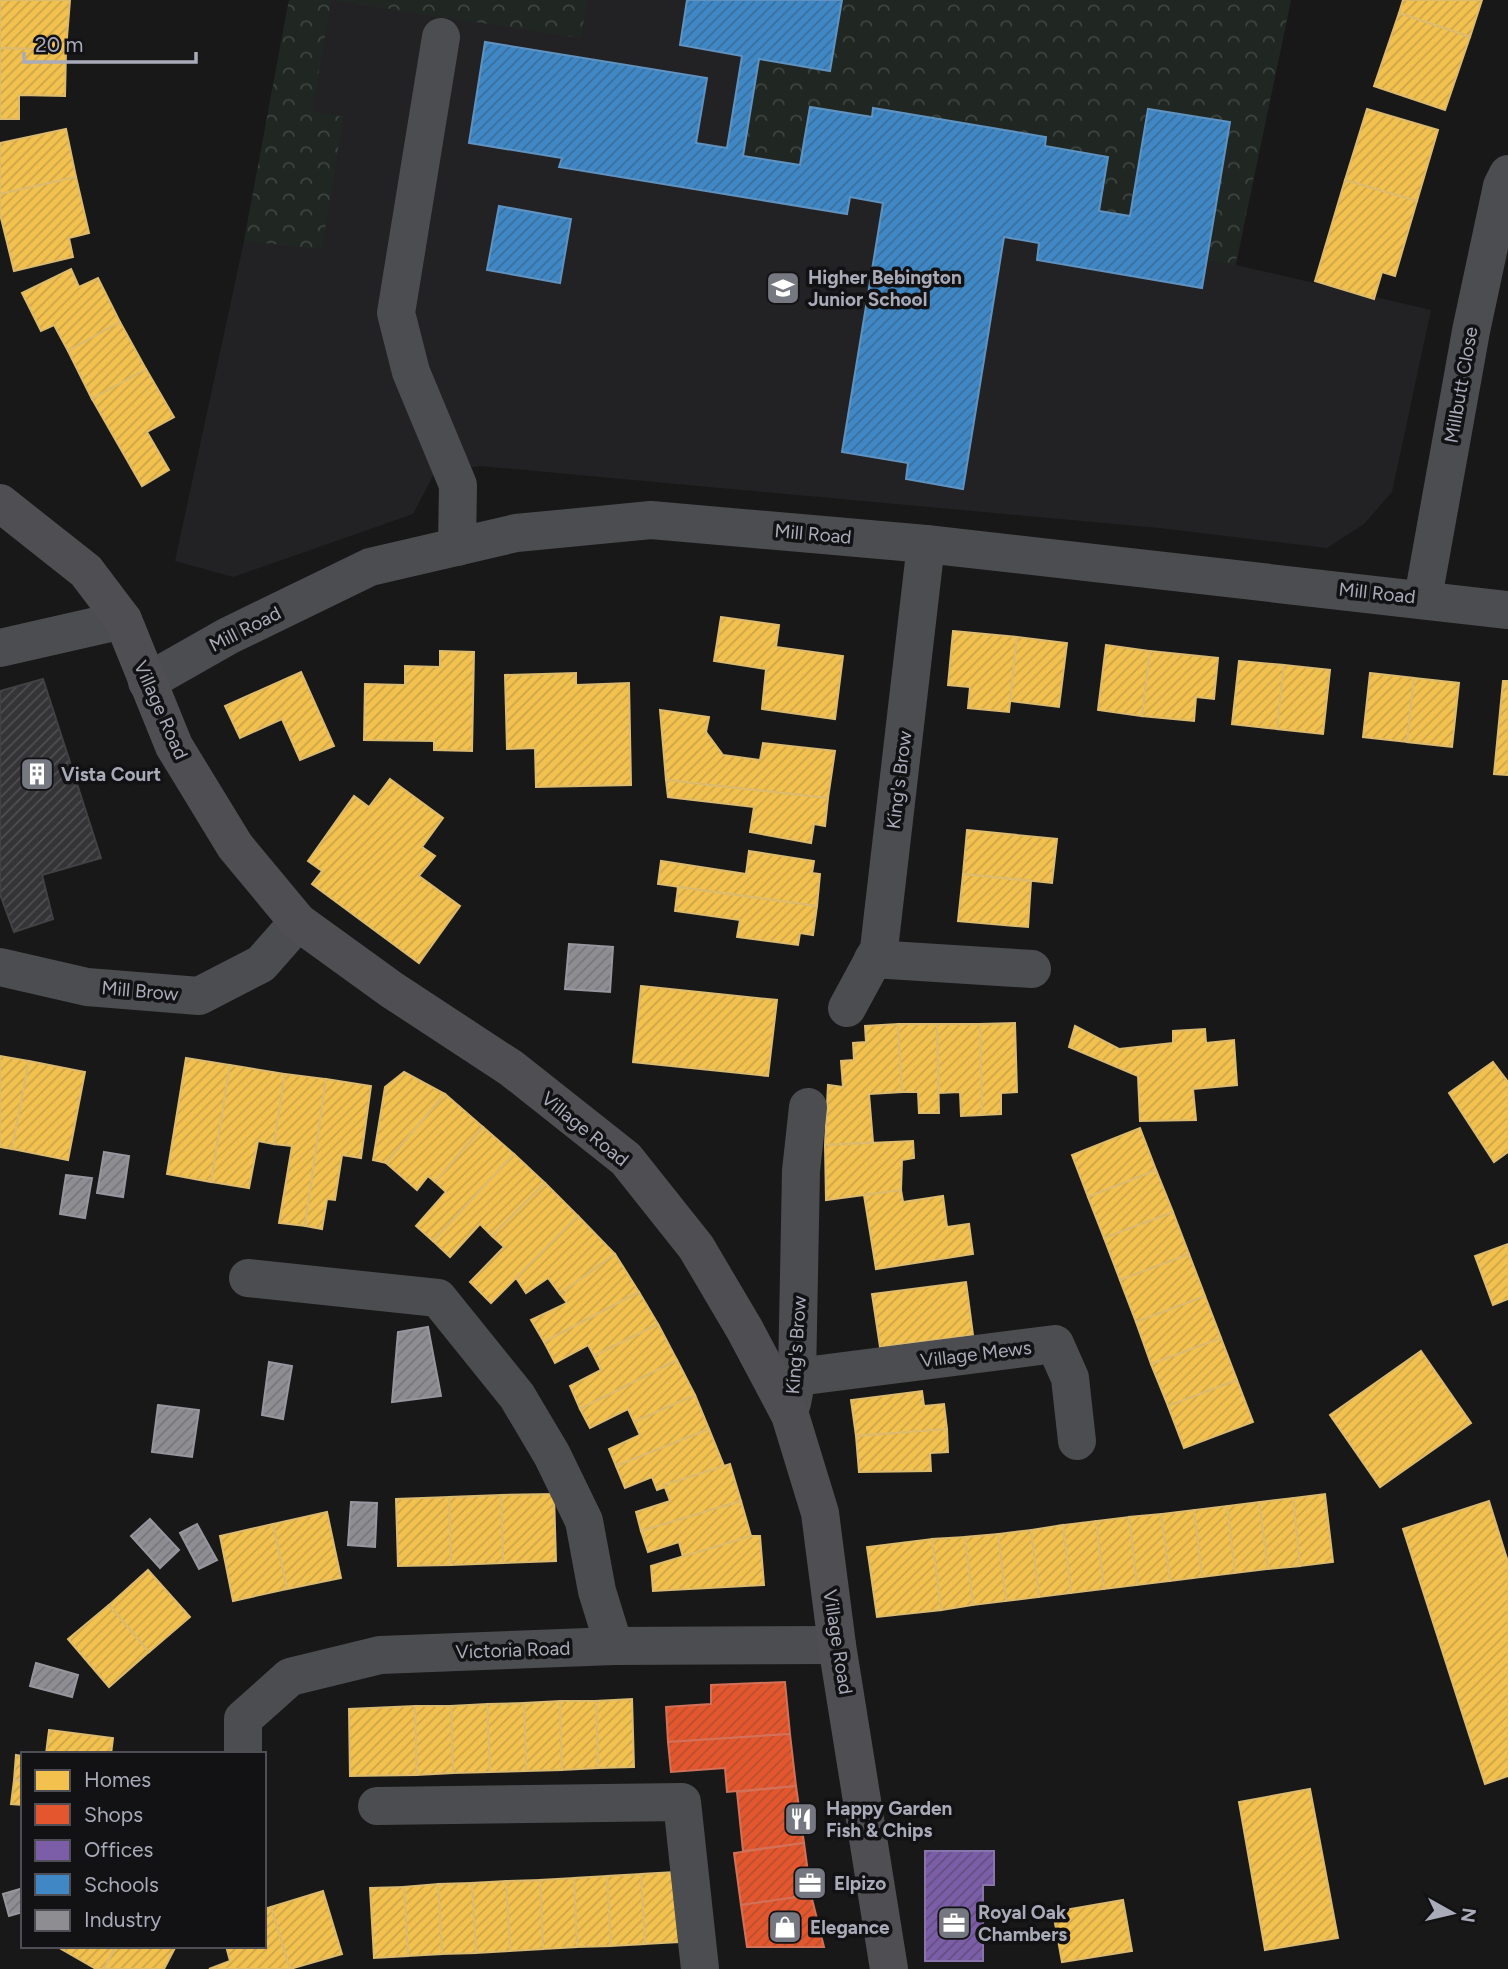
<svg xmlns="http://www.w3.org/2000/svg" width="1508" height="1969" viewBox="0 0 1508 1969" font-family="Figtree,sans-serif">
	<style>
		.built { fill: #222224 }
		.park { fill: url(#park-crowns) }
		.homes { fill: url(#homes-hatch); stroke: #dcba6e; stroke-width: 2 }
		.shops { fill: url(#shops-hatch); stroke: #d27058; stroke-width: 2 }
		.offices { fill: url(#offices-hatch); stroke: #8975ac; stroke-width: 2 }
		.schools { fill: url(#schools-hatch); stroke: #5f92c1; stroke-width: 2 }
		.industry { fill: url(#industry-hatch); stroke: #95969e; stroke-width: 2 }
		.building { fill: url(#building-hatch); stroke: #404144; stroke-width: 2 }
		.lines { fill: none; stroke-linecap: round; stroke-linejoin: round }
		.minor { stroke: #4c4d51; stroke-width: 38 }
		.major { stroke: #4e4e53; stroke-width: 38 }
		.labels { text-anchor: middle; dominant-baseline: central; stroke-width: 7; stroke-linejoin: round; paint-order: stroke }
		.poi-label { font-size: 19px; font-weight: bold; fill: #a9abb9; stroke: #121214; text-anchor: start }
		.street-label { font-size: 19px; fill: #a9abb9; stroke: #121214 }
	</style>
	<defs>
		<pattern id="park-crowns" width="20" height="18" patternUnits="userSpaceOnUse" patternTransform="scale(1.75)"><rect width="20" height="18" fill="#202722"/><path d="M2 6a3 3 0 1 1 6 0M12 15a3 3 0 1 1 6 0" fill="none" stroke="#3e4440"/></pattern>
		<pattern id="homes-hatch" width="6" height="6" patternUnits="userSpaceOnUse" patternTransform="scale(1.75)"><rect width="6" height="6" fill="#f2c14e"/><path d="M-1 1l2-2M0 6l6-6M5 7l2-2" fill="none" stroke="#cca54a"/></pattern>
		<pattern id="shops-hatch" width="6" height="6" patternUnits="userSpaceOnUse" patternTransform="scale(1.75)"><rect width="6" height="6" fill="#e4572e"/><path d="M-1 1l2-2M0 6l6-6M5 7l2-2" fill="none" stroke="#b84e30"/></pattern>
		<pattern id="offices-hatch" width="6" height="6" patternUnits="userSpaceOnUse" patternTransform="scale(1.75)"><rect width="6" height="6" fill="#7b5ea7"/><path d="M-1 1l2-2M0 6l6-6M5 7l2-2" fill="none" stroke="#624f80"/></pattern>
		<pattern id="schools-hatch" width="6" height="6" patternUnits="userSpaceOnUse" patternTransform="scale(1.75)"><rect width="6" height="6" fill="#3f88c5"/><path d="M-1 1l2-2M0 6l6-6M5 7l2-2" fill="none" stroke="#3b6e9b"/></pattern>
		<pattern id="industry-hatch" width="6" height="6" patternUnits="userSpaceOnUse" patternTransform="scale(1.75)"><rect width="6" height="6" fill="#8d8d92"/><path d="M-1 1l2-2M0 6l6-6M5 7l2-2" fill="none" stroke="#76767c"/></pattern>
		<pattern id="building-hatch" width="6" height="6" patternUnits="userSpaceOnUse" patternTransform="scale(1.75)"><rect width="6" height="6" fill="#343436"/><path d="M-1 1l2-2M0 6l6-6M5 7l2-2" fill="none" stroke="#4f4f51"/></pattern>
	</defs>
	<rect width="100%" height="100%" fill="#181818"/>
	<polygon class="built" points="289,0 1291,0 1236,265 1431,310 1392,492 1364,524 1327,548 1159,528 480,466 434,474 413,514 233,577 175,561 244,241"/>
	<g class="park">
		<polygon points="289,0 331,0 312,111 343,117 322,249 244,241"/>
		<polygon points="332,0 587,0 581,38"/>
		<polygon points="842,0 1291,0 1235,265 1207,260 1229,122 1148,109 1130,216 1099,211 1108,157 1045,146 1046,137 874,108 872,117 810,107 800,165 743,156 759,59 830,71"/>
	</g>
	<g class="homes">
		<polygon points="0,0 70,0 66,50 0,48"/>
		<polygon points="1403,0 1482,0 1470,37 1399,13"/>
		<polygon points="1399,13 1470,37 1445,110 1374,86"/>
		<polygon points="0,48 66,50 65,96 19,95 19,119 0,119"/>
		<polygon points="1367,109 1438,130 1417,201 1345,180"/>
		<polygon points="66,129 76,177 0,194 0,143"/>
		<polygon points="76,177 89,233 69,238 73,257 14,271 0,214 0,194"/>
		<polygon points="1345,180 1417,201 1395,276 1382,272 1374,299 1315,281"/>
		<polygon points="71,269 79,287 98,278 120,322 68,351 54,325 41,331 22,293"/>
		<polygon points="120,322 146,369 92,399 68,351"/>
		<polygon points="146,369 174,417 147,432 169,470 142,486 92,399"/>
		<polygon points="721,617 779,625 776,647 843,656 835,719 762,709 766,669 714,661"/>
		<polygon points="953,631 1017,637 1009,712 968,708 970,687 948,685"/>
		<polygon points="1017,637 1067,643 1059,707 1010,701"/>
		<polygon points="1106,645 1150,651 1142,716 1098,710"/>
		<polygon points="440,651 474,652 472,751 434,750 434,741 364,740 365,684 405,685 405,666 440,667"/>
		<polygon points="1150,651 1218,658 1214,699 1196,697 1194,721 1142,716"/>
		<polygon points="1239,661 1284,665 1277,729 1232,724"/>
		<polygon points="1284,665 1330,670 1323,734 1277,729"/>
		<polygon points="301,672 334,746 300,760 282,719 240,738 225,706"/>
		<polygon points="576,673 576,685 629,683 631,785 536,787 535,748 507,749 505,675"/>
		<polygon points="1370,673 1414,678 1407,742 1363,737"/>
		<polygon points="1414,678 1459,683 1452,747 1407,742"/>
		<polygon points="1503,681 1508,681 1508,775 1494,774"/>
		<polygon points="660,710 709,717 706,732 723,755 760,760 763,743 835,751 828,798 666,780"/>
		<polygon points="390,779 443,818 422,847 435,856 419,876 460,906 419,963 312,884 322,871 308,861 354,796 369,807"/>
		<polygon points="666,780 828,798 825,826 814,824 811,843 750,832 754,807 668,797"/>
		<polygon points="967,830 1057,839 1052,883 963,874"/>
		<polygon points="749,851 814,861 812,873 820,874 817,906 658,884 661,861 746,874"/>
		<polygon points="963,874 1031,881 1028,927 958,921"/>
		<polygon points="678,887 817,906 813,935 800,933 798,945 737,937 740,920 675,911"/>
		<polygon points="641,986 777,1000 768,1076 633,1062"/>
		<polygon points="1015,1023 1017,1092 1001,1093 1001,1114 982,1115 980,1024"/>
		<polygon points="898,1024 902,1092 869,1094 873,1142 825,1145 828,1085 843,1087 841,1061 854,1060 853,1043 866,1042 865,1026"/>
		<polygon points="898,1024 937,1024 939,1113 919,1113 918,1092 902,1092"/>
		<polygon points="937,1024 980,1024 982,1115 961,1116 960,1092 939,1093"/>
		<polygon points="1075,1026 1119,1049 1173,1043 1173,1031 1205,1029 1206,1043 1234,1040 1237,1085 1193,1089 1196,1120 1140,1121 1138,1076 1069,1047"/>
		<polygon points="0,1056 29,1061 12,1149 0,1147"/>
		<polygon points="186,1058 230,1065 211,1182 167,1174"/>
		<polygon points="29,1061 85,1072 68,1160 12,1149"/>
		<polygon points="1493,1062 1508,1082 1508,1152 1494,1162 1449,1093"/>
		<polygon points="230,1065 285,1074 274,1144 258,1141 249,1188 211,1182"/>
		<polygon points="404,1072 445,1094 386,1163 373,1160 385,1087"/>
		<polygon points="285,1074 326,1079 305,1226 279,1223 292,1146 274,1144"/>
		<polygon points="326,1079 371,1086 361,1158 342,1155 335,1200 327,1199 322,1229 305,1226"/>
		<polygon points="445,1094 483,1127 435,1182 428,1176 417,1190 386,1163"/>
		<polygon points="483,1127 514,1154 433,1241 416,1226 446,1192 435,1182"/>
		<polygon points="1140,1128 1156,1170 1088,1197 1072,1155"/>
		<polygon points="913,1141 914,1158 902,1160 901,1190 826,1200 825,1145"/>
		<polygon points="514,1154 545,1183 492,1236 480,1224 450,1257 433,1241"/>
		<polygon points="1156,1170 1173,1212 1104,1238 1088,1197"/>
		<polygon points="545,1183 578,1216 491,1303 470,1282 504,1247 492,1236"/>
		<polygon points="901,1190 903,1202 943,1196 947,1227 969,1224 973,1254 876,1269 864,1195"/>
		<polygon points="1173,1212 1189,1254 1120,1280 1104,1238"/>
		<polygon points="578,1216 615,1254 560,1294 548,1278 526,1293 516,1278"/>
		<polygon points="1508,1244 1508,1299 1493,1305 1475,1256"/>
		<polygon points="615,1254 639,1292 544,1342 531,1320 567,1303 560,1294"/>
		<polygon points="1189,1254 1205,1296 1136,1322 1120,1280"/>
		<polygon points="966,1282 973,1335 880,1347 872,1294"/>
		<polygon points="639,1292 658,1324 594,1356 588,1345 555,1363 544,1342"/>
		<polygon points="1205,1296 1221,1338 1151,1364 1136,1322"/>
		<polygon points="658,1324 677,1360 580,1409 570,1386 601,1370 594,1356"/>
		<polygon points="1221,1338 1237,1380 1168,1406 1151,1364"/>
		<polygon points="1421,1351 1471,1423 1380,1487 1330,1415"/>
		<polygon points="677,1360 695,1395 634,1422 628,1409 590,1428 580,1409"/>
		<polygon points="1237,1380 1253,1422 1184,1448 1168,1406"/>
		<polygon points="922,1391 924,1406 944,1404 947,1429 856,1436 851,1400"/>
		<polygon points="695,1395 709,1429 616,1466 609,1449 640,1435 634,1422"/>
		<polygon points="709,1429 724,1466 657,1490 652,1477 625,1488 616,1466"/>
		<polygon points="947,1429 948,1452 930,1453 931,1471 859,1472 856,1436"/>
		<polygon points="730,1464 741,1501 641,1531 636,1512 670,1501 664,1485"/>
		<polygon points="554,1494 556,1561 503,1563 501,1495"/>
		<polygon points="1325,1494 1333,1562 1300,1566 1293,1498"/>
		<polygon points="501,1495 503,1563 451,1565 449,1497"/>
		<polygon points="449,1497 451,1565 398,1566 396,1499"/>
		<polygon points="1293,1498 1300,1566 1268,1569 1259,1502"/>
		<polygon points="741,1501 751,1536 683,1557 679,1542 648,1552 641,1531"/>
		<polygon points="1489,1501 1508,1562 1508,1776 1485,1784 1403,1529"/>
		<polygon points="1259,1502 1268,1569 1235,1573 1227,1506"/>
		<polygon points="1227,1506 1235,1573 1202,1577 1194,1510"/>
		<polygon points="1194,1510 1202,1577 1170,1581 1161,1514"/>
		<polygon points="327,1512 341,1578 287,1589 273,1524"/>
		<polygon points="1161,1514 1170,1581 1137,1585 1129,1517"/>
		<polygon points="1129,1517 1137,1585 1104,1589 1096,1521"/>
		<polygon points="1096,1521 1104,1589 1071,1593 1063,1525"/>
		<polygon points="273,1524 287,1589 233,1601 220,1536"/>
		<polygon points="1063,1525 1071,1593 1039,1597 1031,1530"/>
		<polygon points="1031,1530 1039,1597 1006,1601 998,1534"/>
		<polygon points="998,1534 1006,1601 973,1605 965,1537"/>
		<polygon points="751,1536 760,1536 764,1585 653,1591 651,1566"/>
		<polygon points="965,1537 973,1605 941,1610 932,1539"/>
		<polygon points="932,1539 941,1610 877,1617 867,1547"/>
		<polygon points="148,1570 190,1617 149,1652 109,1605"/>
		<polygon points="109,1605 149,1652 109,1687 68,1639"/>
		<polygon points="632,1699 634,1767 598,1768 596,1701"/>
		<polygon points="560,1701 562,1770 526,1771 524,1703"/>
		<polygon points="560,1701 596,1701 598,1768 562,1770"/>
		<polygon points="524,1703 526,1771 490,1772 487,1704"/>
		<polygon points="487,1704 490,1772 453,1773 451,1706"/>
		<polygon points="415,1706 417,1775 350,1776 349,1709"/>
		<polygon points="415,1706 451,1706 453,1773 417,1775"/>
		<polygon points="49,1730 113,1738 111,1754 46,1754"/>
		<polygon points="16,1755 23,1756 23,1781 14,1780"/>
		<polygon points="14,1780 23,1781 23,1805 11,1804"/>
		<polygon points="1310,1789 1338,1938 1265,1950 1239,1802"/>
		<polygon points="675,1872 679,1942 645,1944 641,1874"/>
		<polygon points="641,1874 645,1944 611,1946 607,1876"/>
		<polygon points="607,1876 611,1946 577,1947 574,1878"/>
		<polygon points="574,1878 577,1947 543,1949 540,1880"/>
		<polygon points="540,1880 543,1949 510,1951 506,1881"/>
		<polygon points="506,1881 510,1951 476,1953 472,1883"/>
		<polygon points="472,1883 476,1953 442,1954 438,1884"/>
		<polygon points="438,1884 442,1954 408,1956 404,1887"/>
		<polygon points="404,1887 408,1956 374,1958 370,1888"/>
		<polygon points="323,1891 342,1954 290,1969 271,1907"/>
		<polygon points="1123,1900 1132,1951 1062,1962 1053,1912"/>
		<polygon points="271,1907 290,1969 209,1969 230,1961 226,1946 264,1946 264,1909"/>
		<polygon points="56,1946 116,1946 104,1969 96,1969"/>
		<polygon points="116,1946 176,1946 164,1969 104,1969"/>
	</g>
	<g class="shops">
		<polygon points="785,1682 790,1734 668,1742 666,1707 711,1704 711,1685"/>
		<polygon points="790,1734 796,1786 727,1792 725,1768 671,1772 668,1742"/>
		<polygon points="796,1786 804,1843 743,1851 737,1792"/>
		<polygon points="804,1843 811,1895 741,1905 734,1853"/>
		<polygon points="811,1895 824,1947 747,1947 741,1905"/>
	</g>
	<polygon class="offices" points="925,1851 994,1851 994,1885 983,1885 983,1961 925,1961"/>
	<g class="schools">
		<polygon points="687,0 842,0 830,71 759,59 743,156 800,165 810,107 872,117 873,108 1046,137 1045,146 1108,157 1099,211 1130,216 1148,109 1230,122 1202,288 1037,260 1039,243 1004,237 963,489 906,479 908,463 842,452 883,203 850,197 847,214 559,167 562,158 469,143 485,42 707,78 696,143 727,148 742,56 680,45"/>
		<polygon points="499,206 571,219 560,283 487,270"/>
	</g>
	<g class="industry">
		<polygon points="569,944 613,947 610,992 565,989"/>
		<polygon points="104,1152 129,1156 123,1197 97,1193"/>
		<polygon points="66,1175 92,1178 85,1218 60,1214"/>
		<polygon points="428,1327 441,1396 392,1402 398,1332"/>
		<polygon points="269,1362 292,1366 283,1419 262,1415"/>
		<polygon points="158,1405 199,1410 192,1457 152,1452"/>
		<polygon points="351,1502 377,1503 375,1547 348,1545"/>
		<polygon points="150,1519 179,1550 160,1568 131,1536"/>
		<polygon points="197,1524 217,1560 199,1569 180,1533"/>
		<polygon points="36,1663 78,1675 72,1697 30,1686"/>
		<polygon points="23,1888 23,1912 9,1916 3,1894"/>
	</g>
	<polygon class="building" points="43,679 101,858 42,875 53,919 14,932 0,894 0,691"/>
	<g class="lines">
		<g class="minor">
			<polyline points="441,37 396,313 411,372 458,485 457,547"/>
			<polyline points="1423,598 1471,331 1502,186 1508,174"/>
			<polyline points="0,648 123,620"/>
			<polyline points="147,682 228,636 370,567 516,533 651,520 926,544 1508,610"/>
			<polyline points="873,959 1032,969"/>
			<polyline points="0,967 87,987 199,996 261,964 298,922"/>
			<polyline points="847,1008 879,949 926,544"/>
			<polyline points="248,1278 438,1298 517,1396 552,1455 584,1521 597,1591 614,1646"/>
			<polyline points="797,1377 1055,1344 1070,1378 1077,1441"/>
			<polyline points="792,1403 797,1377 801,1171 808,1107"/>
			<polyline points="243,1754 243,1719 290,1677 380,1655 614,1646 837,1645"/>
			<polyline points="377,1806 682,1802 700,1969"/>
		</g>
		<polyline class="major" points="0,503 86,571 123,620 174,746 235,846 298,922 392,990 511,1068 626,1159 696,1247 745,1330 790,1415 820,1513 837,1645 889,1969"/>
	</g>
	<defs>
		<g id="school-square" transform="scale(1.75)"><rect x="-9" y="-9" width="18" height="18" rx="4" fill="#767881" stroke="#121214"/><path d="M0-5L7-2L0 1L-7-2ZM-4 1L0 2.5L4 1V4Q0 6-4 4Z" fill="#fff"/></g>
		<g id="building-square" transform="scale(1.75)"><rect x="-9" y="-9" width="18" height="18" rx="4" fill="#767881" stroke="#121214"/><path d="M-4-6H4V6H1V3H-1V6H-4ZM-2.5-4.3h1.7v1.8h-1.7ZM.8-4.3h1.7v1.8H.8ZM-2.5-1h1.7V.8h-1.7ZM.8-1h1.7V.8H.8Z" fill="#fff"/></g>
		<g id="restaurant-square" transform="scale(1.75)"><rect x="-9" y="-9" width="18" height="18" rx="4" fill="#767881" stroke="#121214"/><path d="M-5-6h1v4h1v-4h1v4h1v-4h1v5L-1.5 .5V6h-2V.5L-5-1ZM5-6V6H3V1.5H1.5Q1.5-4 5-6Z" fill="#fff"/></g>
		<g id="office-square" transform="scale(1.75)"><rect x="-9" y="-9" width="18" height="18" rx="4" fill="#767881" stroke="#121214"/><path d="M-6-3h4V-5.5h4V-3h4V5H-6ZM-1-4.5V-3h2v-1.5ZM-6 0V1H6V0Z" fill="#fff"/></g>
		<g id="shop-square" transform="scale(1.75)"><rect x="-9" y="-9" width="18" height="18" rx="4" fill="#767881" stroke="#121214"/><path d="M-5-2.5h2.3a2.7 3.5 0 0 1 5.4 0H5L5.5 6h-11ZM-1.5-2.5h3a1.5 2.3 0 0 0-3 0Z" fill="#fff"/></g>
	</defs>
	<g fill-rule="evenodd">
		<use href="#school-square" x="783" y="288"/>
		<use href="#building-square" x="37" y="774"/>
		<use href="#restaurant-square" x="801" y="1819"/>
		<use href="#office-square" x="810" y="1883"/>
		<use href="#office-square" x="954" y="1923"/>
		<use href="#shop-square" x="785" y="1927"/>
	</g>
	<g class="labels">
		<g class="poi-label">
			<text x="808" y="277">Higher Bebington<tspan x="808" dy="22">Junior School</tspan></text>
			<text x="61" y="774">Vista Court</text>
			<text x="826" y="1808">Happy Garden<tspan x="826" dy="22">Fish &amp; Chips</tspan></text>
			<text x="834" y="1883">Elpizo</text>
			<text x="978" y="1912">Royal Oak<tspan x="978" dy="22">Chambers</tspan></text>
			<text x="810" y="1927">Elegance</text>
		</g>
		<g class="street-label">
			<text transform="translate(1461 385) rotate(-80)">Millbutt Close</text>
			<text transform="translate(813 534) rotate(5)">Mill Road</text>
			<text transform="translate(1377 593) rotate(6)">Mill Road</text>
			<text transform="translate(245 629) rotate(-27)">Mill Road</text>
			<text transform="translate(161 710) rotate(66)">Village Road</text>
			<text transform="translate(899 780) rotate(-83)">King's Brow</text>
			<text transform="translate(140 991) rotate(5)">Mill Brow</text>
			<text transform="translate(585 1129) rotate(39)">Village Road</text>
			<text transform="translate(796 1345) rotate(-86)">King's Brow</text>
			<text transform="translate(976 1354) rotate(-7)">Village Mews</text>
			<text transform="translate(838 1642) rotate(81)">Village Road</text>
			<text transform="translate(513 1650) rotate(-2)">Victoria Road</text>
		</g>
	</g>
	<rect x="21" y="1752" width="245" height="196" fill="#121214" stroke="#4e4f56" stroke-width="2"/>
	<rect x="35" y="1770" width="35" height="21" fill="#f2c14e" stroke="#4e4f56" stroke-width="2"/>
	<text x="84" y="1787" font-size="21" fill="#a9abb9">Homes</text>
	<rect x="35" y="1804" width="35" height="21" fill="#e4572e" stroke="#4e4f56" stroke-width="2"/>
	<text x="84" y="1822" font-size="21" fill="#a9abb9">Shops</text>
	<rect x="35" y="1840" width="35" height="21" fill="#7b5ea7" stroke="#4e4f56" stroke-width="2"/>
	<text x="84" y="1857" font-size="21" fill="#a9abb9">Offices</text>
	<rect x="35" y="1874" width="35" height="21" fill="#3f88c5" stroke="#4e4f56" stroke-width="2"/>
	<text x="84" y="1892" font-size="21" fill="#a9abb9">Schools</text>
	<rect x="35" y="1910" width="35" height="21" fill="#8d8d92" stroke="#4e4f56" stroke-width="2"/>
	<text x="84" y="1927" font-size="21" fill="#a9abb9">Industry</text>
	<g transform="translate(1452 1913) rotate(98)" stroke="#121214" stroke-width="5" paint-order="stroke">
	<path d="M0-5L12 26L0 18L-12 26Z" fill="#a9abb9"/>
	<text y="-10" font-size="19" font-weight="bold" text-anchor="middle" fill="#a9abb9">N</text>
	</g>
	<path d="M24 52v10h172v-10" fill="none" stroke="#a9abb9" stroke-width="3.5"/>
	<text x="35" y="52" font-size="21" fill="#a9abb9" stroke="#121214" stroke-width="5" paint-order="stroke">20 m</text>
</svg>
